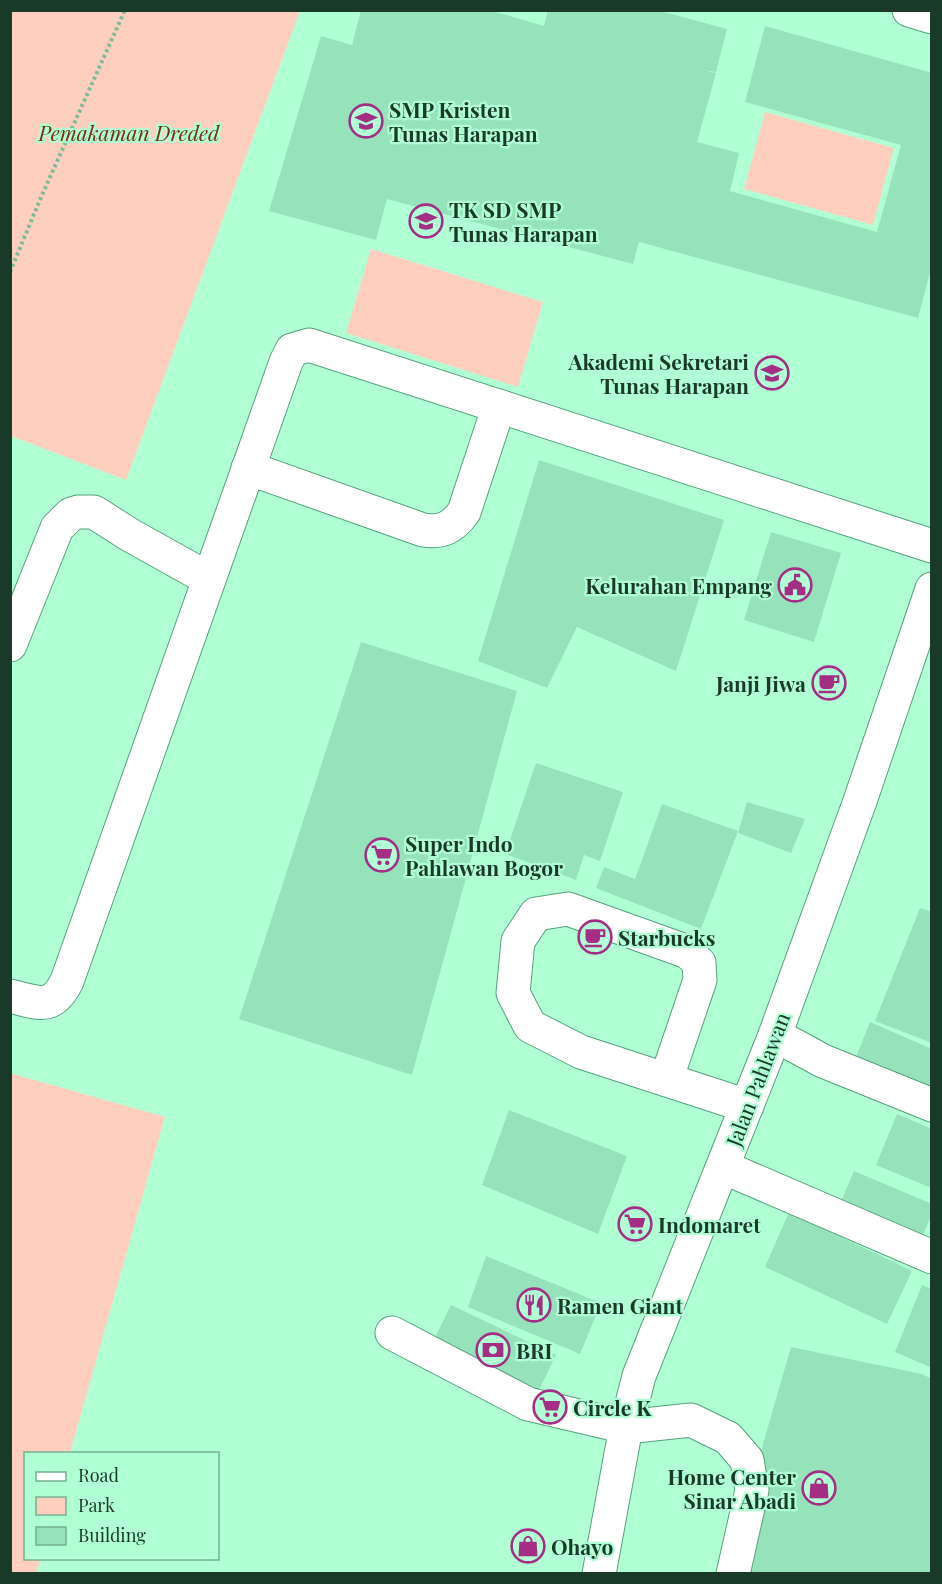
<svg xmlns="http://www.w3.org/2000/svg" width="942" height="1584" viewBox="0 0 942 1584" font-family="'Playfair Display',serif">
	<style>
		.green { fill: #fecfbe }
		.building { fill: #96e3bb }
		.lines { fill: none; stroke-linecap: round; stroke-linejoin: round }
		.minor-casing { stroke: #54a17c; stroke-width: 35 }
		.major-casing { stroke: #54a17c; stroke-width: 35 }
		.path { stroke: #7cba99; stroke-width: 4; stroke-dasharray: 3 3; stroke-linecap: butt }
		.minor { stroke: #fff; stroke-width: 33 }
		.major { stroke: #fff; stroke-width: 33 }
		.labels { text-anchor: middle; dominant-baseline: central; stroke-width: 4.5; stroke-linejoin: round; paint-order: stroke }
		.poi-label { font-size: 21px; font-weight: bold; fill: #193929; stroke: #b0ffd5; text-anchor: start }
		.park-label { font-size: 21px; font-style: italic; fill: #772d0c; stroke: #b0ffd5 }
		.street-label { font-size: 21px; fill: #193929; stroke: #b0ffd5 }
	</style>
	<rect width="100%" height="100%" fill="#b0ffd5"/>
	<g class="green">
		<polygon points="10,11 300,11 126,480 11,436"/>
		<polygon points="765,112 894,148 873,225 744,189"/>
		<polygon points="371,249 543,302 518,387 346,333"/>
		<polygon points="10,1073 165,1117 70,1453 26,1454 26,1558 41,1559 36,1573 11,1573"/>
	</g>
	<g class="building">
		<polygon points="361,10 489,10 544,26 548,10 657,10 727,29 716,72 703,70 716,73 697,142 739,153 730,191 877,232 901,145 745,102 765,26 932,73 932,265 918,318 639,242 633,264 387,199 376,240 269,211 321,36 352,45"/>
		<polygon points="539,460 724,520 676,671 577,627 547,688 478,661"/>
		<polygon points="771,532 841,553 814,642 744,620"/>
		<polygon points="361,642 517,691 412,1075 239,1019"/>
		<polygon points="536,763 623,792 600,861 584,855 576,880 505,854"/>
		<polygon points="747,802 805,819 791,853 738,833"/>
		<polygon points="662,804 738,831 701,929 596,888 604,867 635,879"/>
		<polygon points="920,908 932,912 932,1043 875,1021"/>
		<polygon points="870,1022 932,1049 932,1089 856,1057"/>
		<polygon points="509,1110 627,1156 598,1234 482,1185"/>
		<polygon points="897,1114 932,1129 932,1181 929,1187 876,1165"/>
		<polygon points="854,1171 932,1204 932,1214 918,1246 837,1211"/>
		<polygon points="789,1212 912,1271 887,1324 765,1267"/>
		<polygon points="486,1256 601,1303 580,1354 468,1307"/>
		<polygon points="922,1285 932,1289 932,1368 895,1352"/>
		<polygon points="451,1305 556,1355 536,1396 431,1346"/>
		<polygon points="791,1347 922,1374 932,1379 932,1574 742,1574 750,1540 763,1444"/>
	</g>
	<g class="lines">
		<g class="minor-casing">
			<g id="minor">
				<polyline points="909,10 932,17"/>
				<path d="M 248,468 L 423,530 C 443,533 453,527 464,512 L 499,406"/>
				<polyline points="10,645 57,528 71,514 78,512 94,512 130,535 209,579"/>
				<path d="M 10,996 C 39,1003 52,1011 67,981 L 286,362 L 292,350 L 309,345 L 932,546"/>
				<polyline points="775,1035 823,1061 932,1105"/>
				<polyline points="666,1080 700,980 699,963 688,952 568,909 536,914 518,941 513,993 530,1026 581,1052 747,1106"/>
				<polyline points="723,1167 932,1257"/>
				<polyline points="392,1333 528,1404 626,1427 691,1420 728,1438 747,1460 752,1490 733,1574"/>
			</g>
		</g>
		<g class="major-casing">
			<polyline id="major" points="599,1574 626,1427 639,1376 775,1035 860,801 932,589"/>
		</g>
		<polyline class="path" points="10,272 42,195 125,10"/>
		<use href="#minor" class="minor"/>
		<use href="#major" class="major"/>
	</g>
	<defs>
		<g id="school-ring" transform="scale(1.725)"><circle r="9.5" fill="#b0ffd5" stroke="#a52e85" stroke-width="1.5"/><path d="M0-5L7-2L0 1L-7-2ZM-4 1L0 2.5L4 1V4Q0 6-4 4Z" fill="#a52e85"/></g>
		<g id="civic-ring" transform="scale(1.725)"><circle r="9.5" fill="#b0ffd5" stroke="#a52e85" stroke-width="1.5"/><path d="M-.6-6.5H3V-4.5H.6V-3L4-1V1h2V6H-6V1h2V-1L-.6-3ZM-1.2 2.5V6h2.4V2.5Z" fill="#a52e85"/></g>
		<g id="cafe-ring" transform="scale(1.725)"><circle r="9.5" fill="#b0ffd5" stroke="#a52e85" stroke-width="1.5"/><path d="M-5.5-4.5H6V0H3Q3 3.5 0 3.5H-2.5Q-5.5 3.5-5.5 0ZM3-3.2v2h1.7v-2ZM-6 4.5H4V6H-6Z" fill="#a52e85"/></g>
		<g id="supermarket-ring" transform="scale(1.725)"><circle r="9.5" fill="#b0ffd5" stroke="#a52e85" stroke-width="1.5"/><path d="M-6-5.5h2.5l.6 2H6L4.5 2H-2.5L-4.4-4H-6ZM-1.5 3.2a1.3 1.3 0 1 0 .1 0ZM3 3.2a1.3 1.3 0 1 0 .1 0Z" fill="#a52e85"/></g>
		<g id="restaurant-ring" transform="scale(1.725)"><circle r="9.5" fill="#b0ffd5" stroke="#a52e85" stroke-width="1.5"/><path d="M-5-6h1v4h1v-4h1v4h1v-4h1v5L-1.5 .5V6h-2V.5L-5-1ZM5-6V6H3V1.5H1.5Q1.5-4 5-6Z" fill="#a52e85"/></g>
		<g id="bank-ring" transform="scale(1.725)"><circle r="9.5" fill="#b0ffd5" stroke="#a52e85" stroke-width="1.5"/><path d="M-6-4H6V4H-6ZM0-2.3a2.3 2.3 0 1 0 0 4.6a2.3 2.3 0 1 0 0-4.6Z" fill="#a52e85"/></g>
		<g id="shop-ring" transform="scale(1.725)"><circle r="9.5" fill="#b0ffd5" stroke="#a52e85" stroke-width="1.5"/><path d="M-5-2.5h2.3a2.7 3.5 0 0 1 5.4 0H5L5.5 6h-11ZM-1.5-2.5h3a1.5 2.3 0 0 0-3 0Z" fill="#a52e85"/></g>
	</defs>
	<g fill-rule="evenodd">
		<use href="#school-ring" x="366" y="121"/>
		<use href="#school-ring" x="426" y="221"/>
		<use href="#school-ring" x="772" y="373"/>
		<use href="#civic-ring" x="795" y="585"/>
		<use href="#cafe-ring" x="829" y="683"/>
		<use href="#supermarket-ring" x="382" y="855"/>
		<use href="#cafe-ring" x="595" y="937"/>
		<use href="#supermarket-ring" x="635" y="1224"/>
		<use href="#restaurant-ring" x="534" y="1305"/>
		<use href="#bank-ring" x="493" y="1350"/>
		<use href="#supermarket-ring" x="550" y="1407"/>
		<use href="#shop-ring" x="819" y="1488"/>
		<use href="#shop-ring" x="528" y="1546"/>
	</g>
	<g class="labels">
		<g class="poi-label">
			<text x="389" y="109">SMP Kristen<tspan x="389" dy="24">Tunas Harapan</tspan></text>
			<text x="449" y="209">TK SD SMP<tspan x="449" dy="24">Tunas Harapan</tspan></text>
			<text x="749" y="361" text-anchor="end">Akademi Sekretari<tspan x="749" dy="24">Tunas Harapan</tspan></text>
			<text x="772" y="585" text-anchor="end">Kelurahan Empang</text>
			<text x="806" y="683" text-anchor="end">Janji Jiwa</text>
			<text x="405" y="843">Super Indo<tspan x="405" dy="24">Pahlawan Bogor</tspan></text>
			<text x="618" y="937">Starbucks</text>
			<text x="658" y="1224">Indomaret</text>
			<text x="557" y="1305">Ramen Giant</text>
			<text x="516" y="1350">BRI</text>
			<text x="573" y="1407">Circle K</text>
			<text x="796" y="1476" text-anchor="end">Home Center<tspan x="796" dy="24">Sinar Abadi</tspan></text>
			<text x="551" y="1546">Ohayo</text>
		</g>
		<g class="park-label">
			<text x="129" y="132">Pemakaman Dreded</text>
		</g>
		<g class="street-label">
			<text transform="translate(757 1079) rotate(-69)">Jalan Pahlawan</text>
		</g>
	</g>
	<rect width="942" height="1584" fill="none" stroke="#193929" stroke-width="24"/>
	<rect x="24" y="1452" width="195" height="108" fill="#b0ffd5" stroke="#74b090" stroke-width="1.5"/>
	<rect x="36" y="1472" width="30" height="9" fill="#ffffff" stroke="#74b090" stroke-width="1.5"/>
	<text x="78" y="1482" font-size="18" fill="#193929">Road</text>
	<rect x="36" y="1497" width="30" height="18" fill="#fecfbe" stroke="#74b090" stroke-width="1.5"/>
	<text x="78" y="1512" font-size="18" fill="#193929">Park</text>
	<rect x="36" y="1527" width="30" height="18" fill="#96e3bb" stroke="#74b090" stroke-width="1.5"/>
	<text x="78" y="1542" font-size="18" fill="#193929">Building</text>
</svg>
